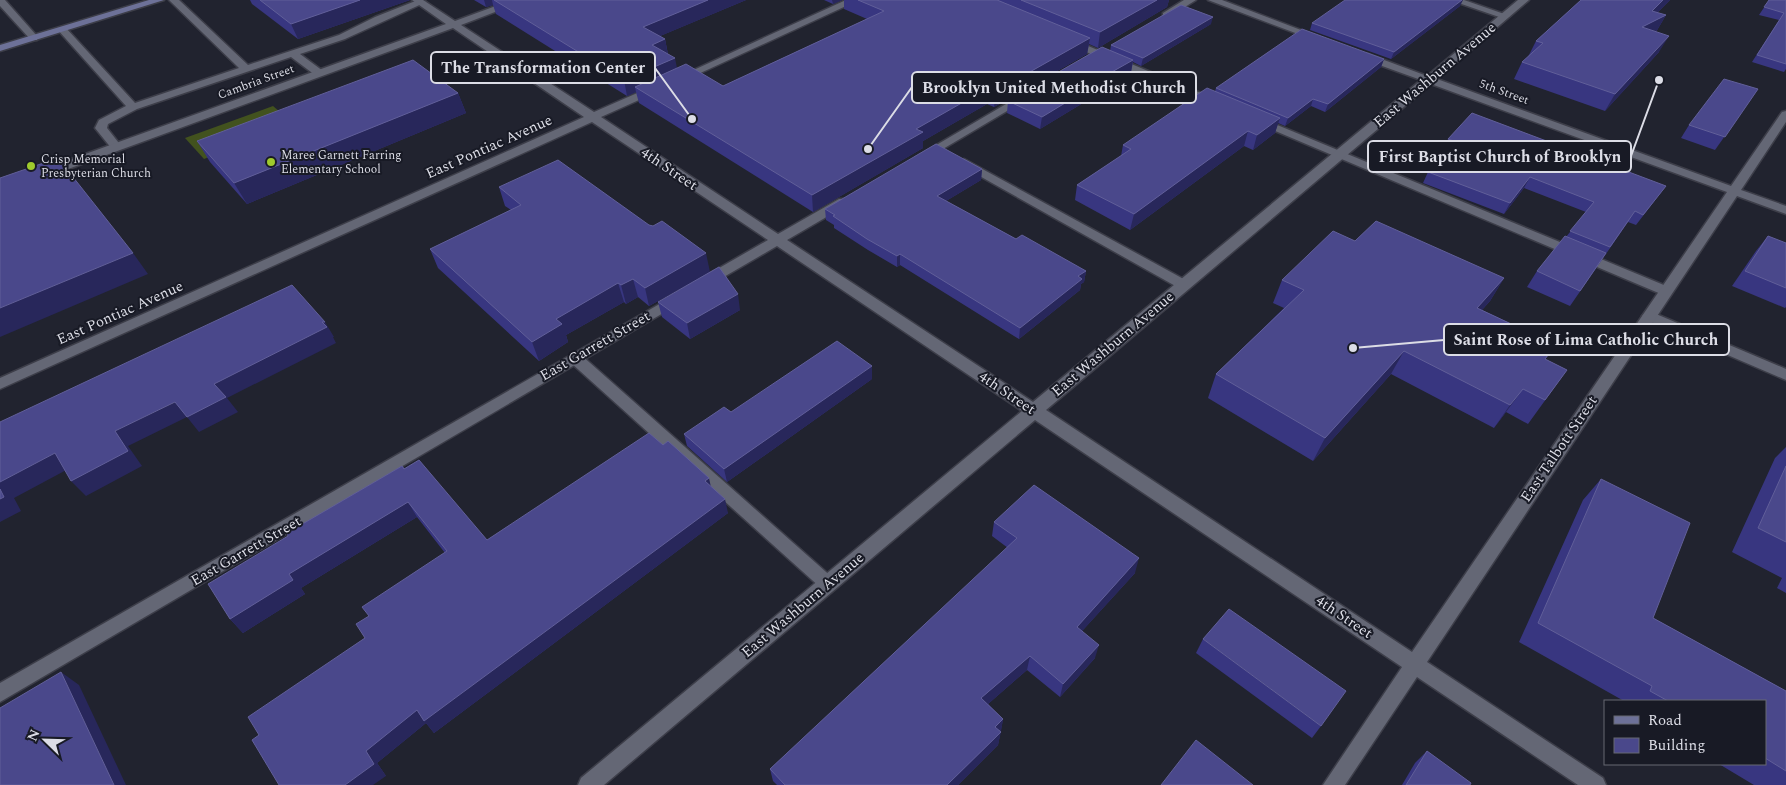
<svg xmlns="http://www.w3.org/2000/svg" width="1786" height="785" viewBox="0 0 1786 785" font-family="Spectral,serif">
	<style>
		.green { fill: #42521e }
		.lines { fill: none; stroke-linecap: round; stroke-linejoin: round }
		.lane-casing { stroke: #3d3e49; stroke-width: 3 }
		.street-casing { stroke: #3d3e49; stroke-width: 3 }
		.secondary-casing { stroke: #3d3e49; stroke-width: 3 }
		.lane { fill: #646775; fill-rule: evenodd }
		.street { fill: #646775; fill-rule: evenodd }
		.secondary { fill: #6d7198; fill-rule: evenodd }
		.wall { fill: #383680 }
		.shaded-wall { fill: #28275b }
		.building { fill: #4a488b; stroke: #615f99 }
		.poi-dot { fill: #9fca2d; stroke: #181a25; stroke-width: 2 }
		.labels { text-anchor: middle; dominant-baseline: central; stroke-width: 4; stroke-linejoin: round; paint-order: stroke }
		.far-street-label { font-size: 12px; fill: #dcdde6; stroke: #181a25 }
		.far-poi-label { font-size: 12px; fill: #dcdde6; stroke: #181a25; text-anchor: start }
		.street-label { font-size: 15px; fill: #dcdde6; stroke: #181a25 }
		.leader { fill: none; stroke: #dcdde6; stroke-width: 2 }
		.callout-dot { fill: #dcdde6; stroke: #181a25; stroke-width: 2 }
		.callout { fill: #181a25; stroke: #dcdde6; stroke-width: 2 }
		.callout-label { font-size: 16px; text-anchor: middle; font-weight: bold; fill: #dcdde6 }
	</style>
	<rect width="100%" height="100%" fill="#21232f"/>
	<polygon class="green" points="273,106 295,125 204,159 185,138"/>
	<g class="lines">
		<g class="lane-casing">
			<g id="lane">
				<polygon points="169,0 179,0 248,65 339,35 375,17 418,0 426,2 345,39 300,54 323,71 323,75 315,75 291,57 137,109 108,124 107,128 122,147 116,150 112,149 95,128 99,120 126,106 57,29 65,27 135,103 239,68"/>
				<polygon points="1450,0 1464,0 1510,16 1502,18"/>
				<polygon points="1069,38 1220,101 1221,103 1220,105 1212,105 1065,43 1064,41"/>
				<polygon points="1258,117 1671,288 1673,291 1666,295 1661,294 1254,122 1252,120"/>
				<polygon points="964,159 1189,282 1191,285 1189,288 1179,288 960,165 960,161"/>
				<polygon points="1649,311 1786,369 1786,380 1644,319 1642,316"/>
				<polygon points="575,353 580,354 834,579 837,584 834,589 828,592 822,589 570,362 568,358"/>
			</g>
		</g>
		<g class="street-casing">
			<g id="street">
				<polygon points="0,0 5,0 37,36 37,40 31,40 0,6"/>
				<path d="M 412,0 L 423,0 L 455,21 L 512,0 L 526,0 L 461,25 L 594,112 L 651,87 L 659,87 L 659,91 L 601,117 L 778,234 L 839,199 L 847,199 L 849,202 L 847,205 L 787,240 L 1033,402 L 1421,80 L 1360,58 L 1360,54 L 1368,54 L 1427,76 L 1518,0 L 1529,0 L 1437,79 L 1731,186 L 1782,112 L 1786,111 L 1786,122 L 1741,190 L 1786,206 L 1786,214 L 1737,196 L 1427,662 L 1603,778 L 1606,785 L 1578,785 L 1417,677 L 1345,785 L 1323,785 L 1402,667 L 1035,420 L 604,785 L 578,785 L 581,778 L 1022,411 L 777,246 L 710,285 L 700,285 L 698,282 L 700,279 L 768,240 L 592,122 L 0,389 L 0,378 L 584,117 L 453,28 L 49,176 L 41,176 L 39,173 L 41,170 L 446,24 ZM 1431,84 L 1727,192 L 1412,652 L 1046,410 Z"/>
				<polygon points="846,0 859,0 683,81 679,82 674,79"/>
				<polygon points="1184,0 1196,0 1169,17 1163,17 1163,13"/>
				<polygon points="1208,0 1222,0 1322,38 1314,40"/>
				<polygon points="1025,93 1030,96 1029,98 926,159 922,160 916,157"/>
				<polygon points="677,294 682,296 684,299 682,302 0,702 0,683"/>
			</g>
		</g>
		<g class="secondary-casing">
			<polygon id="secondary" points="149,0 164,0 0,51 0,45"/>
		</g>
		<use href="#lane" class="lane"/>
		<use href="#street" class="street"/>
		<use href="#secondary" class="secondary"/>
	</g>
	<g class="wall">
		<polygon points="250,0 410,0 298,39 252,4"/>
		<polygon points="474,0 746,0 660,36 665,39 668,54 677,69 723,86 867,19 844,9 844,0 1169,0 1167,7 1098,48 1089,44 1087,54 994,107 987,104 923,141 923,148 813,212 639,103 636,92 627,96 496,14 493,5 486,7"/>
		<polygon points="824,0 842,0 833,4"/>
		<polygon points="1581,0 1670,0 1657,13 1666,15 1656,32 1659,52 1605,111 1514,79 1522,62 1528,57 1536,41"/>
		<polygon points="1769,0 1786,0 1786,69 1784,72 1752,62 1779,20 1759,15"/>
		<polygon points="1460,6 1391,59 1310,30 1312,23"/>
		<polygon points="1211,24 1141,66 1133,62 1131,72 1111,83 1111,86 1040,129 1007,113 1008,101 1110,51 1111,45"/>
		<polygon points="1384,59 1381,67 1325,112 1311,106 1285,126 1278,123 1275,133 1253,150 1244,146 1130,230 1075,200 1077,185 1121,156 1123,145 1215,91 1216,88"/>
		<polygon points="1758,89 1715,150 1681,138 1689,125"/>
		<polygon points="458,93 466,113 247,204 210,162 197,141"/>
		<polygon points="1448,139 1666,186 1636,225 1628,222 1570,306 1527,287 1537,271 1566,237 1586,212 1524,188 1504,214 1423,183 1428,172 1450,152 1443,149"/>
		<polygon points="982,169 981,180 946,201 1016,239 1086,271 1084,282 1081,284 1080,290 1019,339 900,265 897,267 868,250 834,228 834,225 826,220 825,209"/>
		<polygon points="499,187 710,272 649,306 638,297 626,304 624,302 566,335 568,342 539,361 438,268 430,249 511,210 505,206"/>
		<polygon points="1768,236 1786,243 1786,307 1785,308 1732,286 1756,251"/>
		<polygon points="1355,241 1504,278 1490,301 1482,310 1556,345 1545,359 1567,370 1528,424 1506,412 1494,428 1391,374 1313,461 1208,398 1216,374 1284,308 1273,303 1282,280"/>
		<polygon points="658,302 740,310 690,339 662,317"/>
		<polygon points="872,379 727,482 687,446 684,434 731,412"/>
		<polygon points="663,445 711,486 728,513 434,733 426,723 377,763 386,776 259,735 365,638 369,616 445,553 417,517 301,588 305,594 243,633 230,619 288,536 402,466 487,540"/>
		<polygon points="1786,447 1786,593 1777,588 1782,578 1732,552 1775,458"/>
		<polygon points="1601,479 1653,618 1786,691 1786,785 1754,785 1719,764 1765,764 1765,701 1624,701 1519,642 1583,500"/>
		<polygon points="994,522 1135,573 1082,631 1095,658 1060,697 1027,670 988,704 1003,719 998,745 958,785 777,785 773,781 770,769 1008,548 992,536"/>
		<polygon points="1203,639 1321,726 1312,738 1196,653"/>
		<polygon points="1427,751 1470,785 1402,785 1415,763"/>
	</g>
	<g class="shaded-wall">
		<polygon points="360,0 410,0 298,39 291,24"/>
		<polygon points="484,0 492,0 493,5 486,7"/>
		<polygon points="708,0 746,0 646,42 643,27"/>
		<polygon points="832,0 842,0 833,4"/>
		<polygon points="1157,0 1169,0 1167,7 1098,48 1100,32"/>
		<polygon points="1462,0 1463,0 1460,6 1391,59 1394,52"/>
		<polygon points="1663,0 1670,0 1643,27 1666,15 1656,32 1633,44 1652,11"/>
		<polygon points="1213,17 1211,24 1141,66 1143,58"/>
		<polygon points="1669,36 1659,52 1605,111 1615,94"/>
		<polygon points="1090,38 1087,54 994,107 996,91"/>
		<polygon points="665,39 668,55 652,45"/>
		<polygon points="675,58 678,73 635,87 636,92 627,96 624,80"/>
		<polygon points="1384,59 1381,67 1325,112 1328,104"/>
		<polygon points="1133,60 1131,72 1111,83 1111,86 1040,129 1042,117 1110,73"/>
		<polygon points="988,88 987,104 923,141 923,148 813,212 812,195 916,129"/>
		<polygon points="458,93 466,113 247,204 234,183"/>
		<polygon points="1313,99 1311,106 1285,126 1288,118"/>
		<polygon points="1280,118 1275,133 1253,150 1257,135"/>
		<polygon points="1248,131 1244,146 1130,230 1134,214"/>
		<polygon points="982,169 981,180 936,207 937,196"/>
		<polygon points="1530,177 1524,188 1504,214 1510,203"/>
		<polygon points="133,253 148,274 0,337 0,308"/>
		<polygon points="706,253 710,272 649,306 645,288"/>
		<polygon points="900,254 900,265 897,267 897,256"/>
		<polygon points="1086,271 1084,282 1081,284 1080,290 1019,339 1020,328 1078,276"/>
		<polygon points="1504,278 1490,301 1463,331 1477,308"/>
		<polygon points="633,279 638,297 626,304 621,285"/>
		<polygon points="618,283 624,302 566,335 568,342 539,361 532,342 556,319"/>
		<polygon points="738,294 740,310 690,339 687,323"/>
		<polygon points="322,322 325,322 334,337 333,337 336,343 227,398 238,412 199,432 187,417 128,446 142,466 86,496 71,481 115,431 214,384"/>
		<polygon points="1404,351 1391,374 1313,461 1325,438"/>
		<polygon points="872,366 872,379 727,482 724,469"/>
		<polygon points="1523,389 1506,412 1494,428 1510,405"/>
		<polygon points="55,453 70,468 14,498 21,511 0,522 0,482"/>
		<polygon points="709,478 712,492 705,481"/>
		<polygon points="725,499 728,513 434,733 426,723 377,763 386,776 373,785 345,785 366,751 417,710"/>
		<polygon points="408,502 417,517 301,588 305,594 243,633 230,619 289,574"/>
		<polygon points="1139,558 1135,573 1073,641 1077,627"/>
		<polygon points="1099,645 1095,658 1060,697 1063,684"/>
		<polygon points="1030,656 1027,670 980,711 981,698"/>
		<polygon points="61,672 79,685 126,785 114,785"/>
		<polygon points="1003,719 1001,732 993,739 995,727"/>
		<polygon points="1001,732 998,745 958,785 947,785"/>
	</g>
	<g class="building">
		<polygon points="260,0 360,0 291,24"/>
		<polygon points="494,0 708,0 643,27 665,39 652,45 675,58 624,80"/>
		<polygon points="858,0 997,0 1090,38 996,91 988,88 916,129 923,132 812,195 635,87 686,64 723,86 884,11"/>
		<polygon points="1021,0 1157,0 1100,32"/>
		<polygon points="1345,0 1462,0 1394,52 1312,23"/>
		<polygon points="1581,0 1663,0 1652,11 1666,15 1642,27 1669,36 1615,94 1522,62 1543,43 1536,41"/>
		<polygon points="1769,0 1786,0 1786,64 1757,55 1784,13 1764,7"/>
		<polygon points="1181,5 1213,17 1143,58 1111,45"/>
		<polygon points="1302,29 1384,59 1328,104 1313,99 1288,118 1216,88"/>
		<polygon points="1102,47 1133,60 1110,73 1113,74 1042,117 1008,101"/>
		<polygon points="413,60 458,93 234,183 197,141"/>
		<polygon points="1724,79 1758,89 1725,137 1689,125"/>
		<polygon points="1207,88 1280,118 1257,135 1248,131 1134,214 1077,185 1131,149 1123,145"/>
		<polygon points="1472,113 1666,186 1643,215 1635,211 1610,247 1570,231 1594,202 1530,177 1510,203 1428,172 1459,143 1448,139"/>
		<polygon points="936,144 982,169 937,196 1016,239 1022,235 1086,271 1078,276 1082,279 1020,328 900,254 897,256 867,239 833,216 835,215 825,209"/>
		<polygon points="58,158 133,253 0,308 0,178"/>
		<polygon points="558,160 649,225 653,226 662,221 706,253 645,288 633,279 621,285 618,283 556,319 562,324 532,342 430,249 521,205 499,187"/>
		<polygon points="1376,221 1504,278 1477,308 1556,345 1545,359 1567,370 1545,400 1523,389 1510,405 1404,351 1325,438 1216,374 1304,290 1282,280 1333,231 1355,241"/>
		<polygon points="1565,236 1606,253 1580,291 1537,271"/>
		<polygon points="1768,236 1786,243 1786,288 1745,271"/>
		<polygon points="719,267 738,294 687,323 658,302"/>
		<polygon points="292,285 325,322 322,322 327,327 214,384 226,397 187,417 175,402 115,431 128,451 71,481 55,453 0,482 0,422"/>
		<polygon points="837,341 872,366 724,469 684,434 724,407 731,412"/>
		<polygon points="649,433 663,445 668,441 709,478 705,481 725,499 424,721 417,710 366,751 374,764 345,785 279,785 252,740 259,735 248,717 365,638 356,624 369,616 362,607 447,551 408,502 289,574 293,580 230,619 208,584 288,536 287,533 402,466 404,469 419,460 487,540"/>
		<polygon points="1786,466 1786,542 1758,528"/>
		<polygon points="1601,479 1690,523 1653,618 1786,691 1786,771 1765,758 1765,701 1668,701 1650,691 1652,686 1538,623"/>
		<polygon points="1034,485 1139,558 1077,627 1099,645 1063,684 1030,656 981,698 1003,719 995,727 1001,732 947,785 785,785 770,769 1017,538 994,522"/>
		<polygon points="0,489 4,497 0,499"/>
		<polygon points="1229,609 1346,691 1321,726 1203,639"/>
		<polygon points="61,672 114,785 0,785 0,708"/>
		<polygon points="1196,740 1253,785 1161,785"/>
		<polygon points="1427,751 1471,783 1470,785 1406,785"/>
	</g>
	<g class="poi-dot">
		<circle cx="271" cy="162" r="5"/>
		<circle cx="31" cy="166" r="5"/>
	</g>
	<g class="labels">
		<g class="far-street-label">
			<text transform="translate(256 82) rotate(-20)">Cambria Street</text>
			<text transform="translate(1504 92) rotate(20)">5th Street</text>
		</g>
		<g class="far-poi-label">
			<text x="281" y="155">Maree Garnett Farring<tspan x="281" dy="14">Elementary School</tspan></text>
			<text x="41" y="159">Crisp Memorial<tspan x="41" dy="14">Presbyterian Church</tspan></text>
		</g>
		<g class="street-label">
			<text transform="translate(1435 75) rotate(-40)">East Washburn Avenue</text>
			<text transform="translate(489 147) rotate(-24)">East Pontiac Avenue</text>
			<text transform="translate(669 169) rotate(34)">4th Street</text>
			<text transform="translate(120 313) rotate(-24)">East Pontiac Avenue</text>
			<text transform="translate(1113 344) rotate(-40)">East Washburn Avenue</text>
			<text transform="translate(595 346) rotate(-30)">East Garrett Street</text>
			<text transform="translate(1007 393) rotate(34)">4th Street</text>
			<text transform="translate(1559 449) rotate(-56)">East Talbott Street</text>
			<text transform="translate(246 551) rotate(-30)">East Garrett Street</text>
			<text transform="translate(803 605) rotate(-40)">East Washburn Avenue</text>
			<text transform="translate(1344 617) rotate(34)">4th Street</text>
		</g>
	</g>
	<path class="leader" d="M692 119L655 68M868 149L912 87M1659 80L1631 156M1353 348L1444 340"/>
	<g class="callout-dot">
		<circle cx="692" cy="119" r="5"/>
		<circle cx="868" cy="149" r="5"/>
		<circle cx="1659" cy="80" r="5"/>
		<circle cx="1353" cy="348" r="5"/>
	</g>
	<g class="callout">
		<rect x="431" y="52" width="224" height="31" rx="5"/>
		<rect x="912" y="72" width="284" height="31" rx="5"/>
		<rect x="1368" y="141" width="263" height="31" rx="5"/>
		<rect x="1444" y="324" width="285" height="31" rx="5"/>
	</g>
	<g class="callout-label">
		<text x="543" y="73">The Transformation Center</text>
		<text x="1054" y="93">Brooklyn United Methodist Church</text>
		<text x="1500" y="162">First Baptist Church of Brooklyn</text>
		<text x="1586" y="345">Saint Rose of Lima Catholic Church</text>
	</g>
	<rect x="1604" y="700" width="162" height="65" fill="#181a25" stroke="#666872"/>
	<rect x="1614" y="716" width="25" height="8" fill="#6d7198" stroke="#666872"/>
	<text x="1648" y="725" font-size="15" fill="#dcdde6">Road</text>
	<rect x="1614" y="738" width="25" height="15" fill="#4a488b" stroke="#666872"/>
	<text x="1648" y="750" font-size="15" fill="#dcdde6">Building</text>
	<g transform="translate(45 740) rotate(293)" stroke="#181a25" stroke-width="4" paint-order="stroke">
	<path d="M0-4L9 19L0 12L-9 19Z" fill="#dcdde6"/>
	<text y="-8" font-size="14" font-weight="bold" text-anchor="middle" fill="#dcdde6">N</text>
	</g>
</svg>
